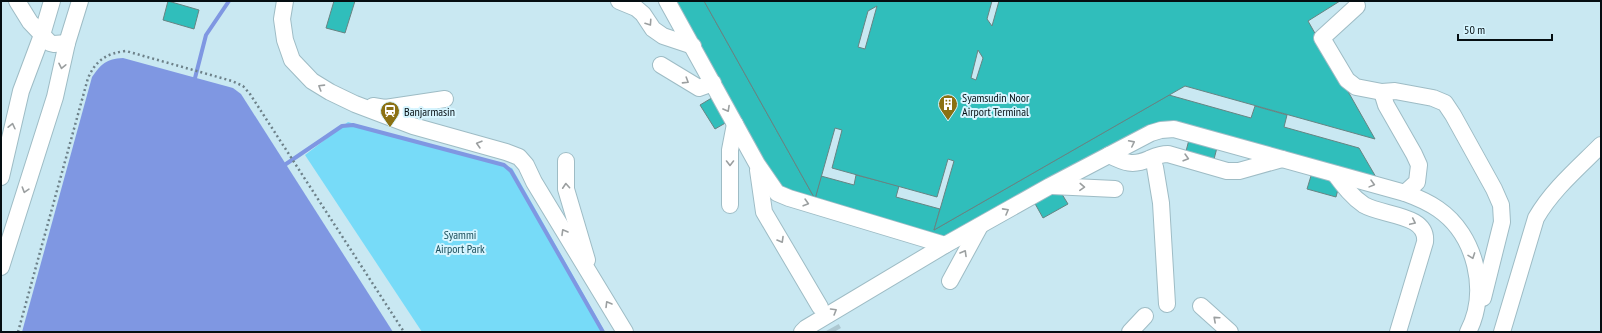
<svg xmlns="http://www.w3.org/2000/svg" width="1602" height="333" viewBox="0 0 1602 333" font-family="'PT Sans Narrow',sans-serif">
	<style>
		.green { fill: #77dbf8 }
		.water { fill: #7f97e2 }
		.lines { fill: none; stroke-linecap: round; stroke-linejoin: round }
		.stream { stroke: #7f97e2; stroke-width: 4 }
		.building { fill: #30bebb; stroke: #668483; fill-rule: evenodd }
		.minor-tunnel { stroke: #acc7d0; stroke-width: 16; stroke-dasharray: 16 8; stroke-linecap: butt }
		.minor-casing { stroke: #9ebcc5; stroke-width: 18 }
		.path { stroke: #6d8189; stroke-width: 2.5; stroke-dasharray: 2 3; stroke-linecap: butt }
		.minor { stroke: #fff; stroke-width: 16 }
		.oneway { stroke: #9b9fa0 }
		.labels { text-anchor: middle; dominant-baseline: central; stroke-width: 4; stroke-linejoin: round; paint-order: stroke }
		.poi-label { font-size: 12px; fill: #050e12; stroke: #d6f5ff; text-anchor: start }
		.park-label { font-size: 12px; fill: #1a4d5a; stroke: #d6f5ff }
	</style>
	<rect width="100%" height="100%" fill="#c9e8f2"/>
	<polygon class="green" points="348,122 512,168 605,332 422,332 305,155"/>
	<path class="water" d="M 123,58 L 233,88 L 241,94 L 393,332 L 22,332 L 92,77 C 101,64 106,59 123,58 Z"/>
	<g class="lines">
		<g class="stream">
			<polyline points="195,78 206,35 229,1"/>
			<polyline points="286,164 342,126 353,125 504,165 511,171 603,332"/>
		</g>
	</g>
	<g class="building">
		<polygon points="168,1 199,10 194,29 163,20"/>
		<polygon points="334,1 355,1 345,33 326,28"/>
		<polygon points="668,1 704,1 815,199 821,176 854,185 856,175 899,186 896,197 940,209 934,230 1169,95 1251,118 1255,106 1287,115 1284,127 1359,148 1380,184 1342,174 1336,197 1307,189 1314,166 1219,140 1213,163 1185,155 1191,132 1165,125 1057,186 1068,204 1043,218 1033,200 955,245 777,195 734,118 715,129 700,105 720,93"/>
		<path d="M 704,1 L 992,1 L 987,19 L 992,26 L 999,1 L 1340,1 L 1308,21 L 1375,139 L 1185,86 L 934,230 L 954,161 L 948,159 L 937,197 L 832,168 L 842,130 L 835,128 L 815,199 ZM 877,6 L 865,49 L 858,47 L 868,11 ZM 978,50 L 983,58 L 976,80 L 971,78 Z"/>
	</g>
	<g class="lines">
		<polyline class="minor-tunnel" points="820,307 834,332"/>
		<g class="minor-casing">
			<g id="minor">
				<polyline points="17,1 30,22 50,43 54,44 67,43"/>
				<polyline points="285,1 282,19 285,40 292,60 312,81 330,92 355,104 413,126 506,152 519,157 526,165 534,182 625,332"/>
				<polyline points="619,1 636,8 643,14 653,29 663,36 693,46"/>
				<path d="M 667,1 L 757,164 L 777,193 L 789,198 L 945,245 L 1050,186 L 1151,133 L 1161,130 L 1174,129 L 1405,193 C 1416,197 1428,202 1438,209 C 1476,235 1489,292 1468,332"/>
				<polyline points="1357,6 1322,38 1347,80 1356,87 1382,92"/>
				<polyline points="661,65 699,88 713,83"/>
				<polyline points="373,106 385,108 445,99"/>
				<path d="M 1109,155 C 1125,163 1133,166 1149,159 C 1156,156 1160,154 1168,154 L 1227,171 L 1239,171 L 1282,159"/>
				<polyline points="566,161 566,189 587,260"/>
				<polyline points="1155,167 1161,203 1167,304"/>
				<polyline points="758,170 764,212 820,307"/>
				<path d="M 1335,174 C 1344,186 1352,197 1364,205 C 1383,216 1428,214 1425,242 L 1398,332"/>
				<polyline points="1,177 21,91 42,35 52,1"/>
				<polyline points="1052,186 1115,189"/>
				<polyline points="1405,193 1417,182 1419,165 1414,154 1386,105 1382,92 1395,91 1433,98 1445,103 1453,115 1494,189 1501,205 1502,222 1483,298"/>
				<polyline points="730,205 730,150 735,124"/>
				<polyline points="1,267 55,97 67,43 80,1"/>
				<polyline points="950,281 980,226"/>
				<polyline points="1201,306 1230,332"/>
				<polyline points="802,332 806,328 945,245"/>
				<polyline points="1130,332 1145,316"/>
				<path d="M 1502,332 L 1536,218 C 1552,190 1578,168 1601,145"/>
			</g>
		</g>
		<path class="path" d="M 18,332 L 88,78 C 96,60 107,53 126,51 L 232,81 L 243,86 L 250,94 L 404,332"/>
		<use href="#minor" class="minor"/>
	</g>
	<defs><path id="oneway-chevron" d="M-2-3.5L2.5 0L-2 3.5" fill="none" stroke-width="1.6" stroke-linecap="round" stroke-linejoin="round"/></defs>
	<g class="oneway">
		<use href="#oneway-chevron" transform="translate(649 23) rotate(56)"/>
		<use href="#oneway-chevron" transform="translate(62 66) rotate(102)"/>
		<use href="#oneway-chevron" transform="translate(686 81) rotate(32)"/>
		<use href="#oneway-chevron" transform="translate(321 87) rotate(-148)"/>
		<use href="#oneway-chevron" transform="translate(727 109) rotate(61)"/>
		<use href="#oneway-chevron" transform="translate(12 126) rotate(-77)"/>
		<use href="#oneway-chevron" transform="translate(1132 143) rotate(-27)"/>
		<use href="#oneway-chevron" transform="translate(479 144) rotate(-164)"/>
		<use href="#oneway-chevron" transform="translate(1186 158) rotate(16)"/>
		<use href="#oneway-chevron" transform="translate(730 163) rotate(90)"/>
		<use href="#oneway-chevron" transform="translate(1372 184) rotate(15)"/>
		<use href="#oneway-chevron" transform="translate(566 186) rotate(-94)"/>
		<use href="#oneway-chevron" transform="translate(1082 187) rotate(3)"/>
		<use href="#oneway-chevron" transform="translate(25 190) rotate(107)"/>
		<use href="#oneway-chevron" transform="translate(806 203) rotate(16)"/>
		<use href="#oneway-chevron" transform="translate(1006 211) rotate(-29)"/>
		<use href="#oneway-chevron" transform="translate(1413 222) rotate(25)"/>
		<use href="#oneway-chevron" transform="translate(564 232) rotate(-120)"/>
		<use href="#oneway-chevron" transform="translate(781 240) rotate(60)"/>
		<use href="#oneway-chevron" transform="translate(964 253) rotate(-60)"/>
		<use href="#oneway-chevron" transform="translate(1472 256) rotate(70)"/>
		<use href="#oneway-chevron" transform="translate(608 304) rotate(-121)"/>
		<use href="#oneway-chevron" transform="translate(834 311) rotate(-31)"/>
		<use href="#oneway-chevron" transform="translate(1216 319) rotate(-138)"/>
	</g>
	<defs>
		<g id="building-pin" transform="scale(1)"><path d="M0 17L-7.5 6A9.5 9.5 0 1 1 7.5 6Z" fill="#8b7113" stroke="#d6f5ff"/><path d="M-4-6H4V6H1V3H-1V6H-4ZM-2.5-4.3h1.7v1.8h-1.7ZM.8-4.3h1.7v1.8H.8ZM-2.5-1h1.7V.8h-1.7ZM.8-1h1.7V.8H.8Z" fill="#fff"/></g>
		<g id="station-pin" transform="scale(1)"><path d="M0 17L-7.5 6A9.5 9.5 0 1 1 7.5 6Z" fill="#8b7113" stroke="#d6f5ff"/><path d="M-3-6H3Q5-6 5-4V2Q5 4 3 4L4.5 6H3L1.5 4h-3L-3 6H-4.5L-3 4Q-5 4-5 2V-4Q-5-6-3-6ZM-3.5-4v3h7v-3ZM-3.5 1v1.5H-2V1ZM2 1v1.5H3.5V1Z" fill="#fff"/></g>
	</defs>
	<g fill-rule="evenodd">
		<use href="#building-pin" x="948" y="104"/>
		<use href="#station-pin" x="390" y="111"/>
	</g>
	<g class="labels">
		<g class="poi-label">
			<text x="962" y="97">Syamsudin Noor<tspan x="962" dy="14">Airport Terminal</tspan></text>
			<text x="404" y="111">Banjarmasin</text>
		</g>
		<g class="park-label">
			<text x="460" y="234">Syammi<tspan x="460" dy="14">Airport Park</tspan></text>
		</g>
	</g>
	<rect width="1602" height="333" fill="none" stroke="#050e12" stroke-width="4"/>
	<path d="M1458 34v6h94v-6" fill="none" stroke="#050e12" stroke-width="2"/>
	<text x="1464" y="34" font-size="12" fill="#050e12" stroke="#d6f5ff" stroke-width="3" paint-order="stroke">50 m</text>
</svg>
